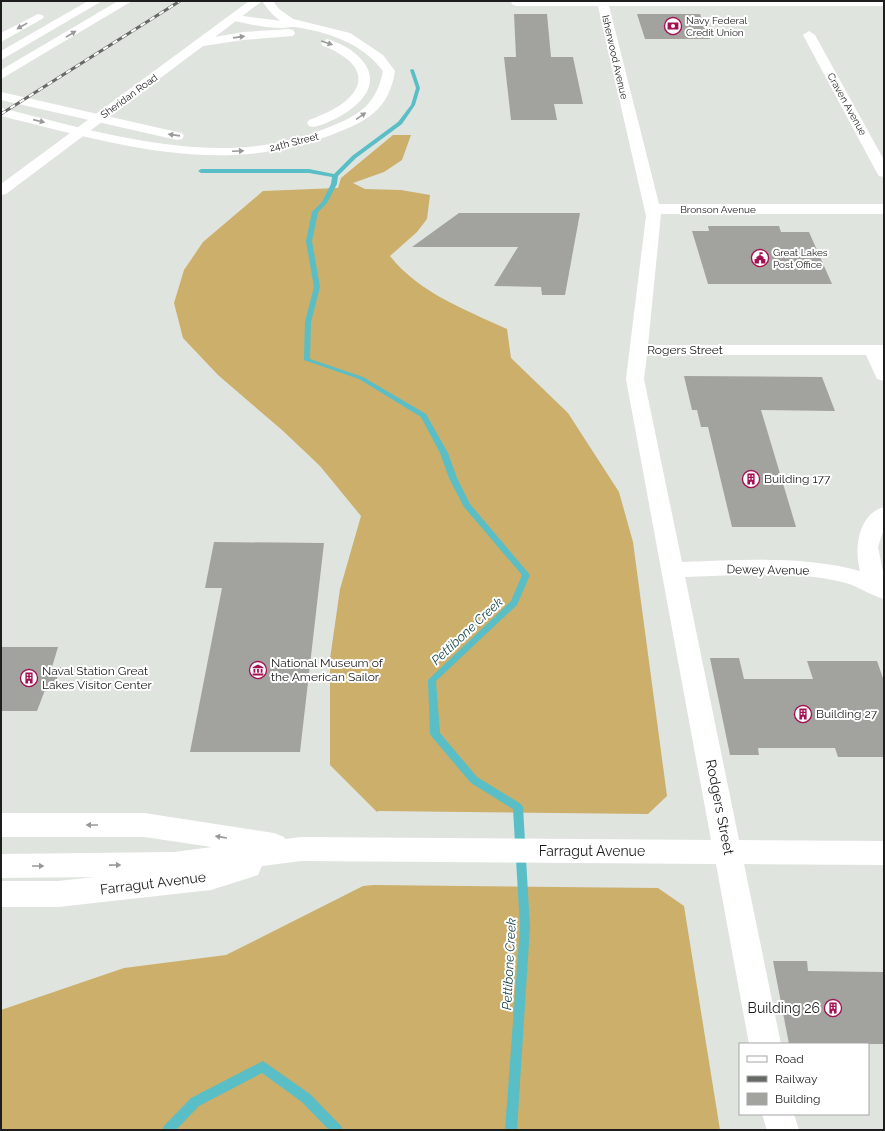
<svg xmlns="http://www.w3.org/2000/svg" width="885" height="1131" viewBox="0 0 885 1131" font-family="Raleway,sans-serif">
	<style>
		.forest { fill: #cbaf6a }
		.lines { fill: none; stroke-linecap: round; stroke-linejoin: round }
		.stream { fill: #5abec6; fill-rule: evenodd }
		.building { fill: #a2a39e }
		.minor { fill: #fff; fill-rule: evenodd }
		.tertiary { fill: #fff; fill-rule: evenodd }
		.secondary { fill: #fff; fill-rule: evenodd }
		.trunk { fill: #fff; fill-rule: evenodd }
		.rail-casing { stroke: #676966; stroke-width: 3 }
		.rail { stroke: #fff; stroke-width: 2; stroke-dasharray: 5.5; stroke-linecap: butt }
		.oneway { fill: #999 }
		.labels { text-anchor: middle; dominant-baseline: central; stroke-width: 4; stroke-linejoin: round; paint-order: stroke }
		.far-poi-label { font-size: 10px; fill: #1c1d1c; stroke: #fff; text-anchor: start }
		.far-street-label { font-size: 10px; fill: #1c1d1c; stroke: #fff }
		.street-label { font-size: 12px; fill: #1c1d1c; stroke: #fff }
		.poi-label { font-size: 12px; fill: #1c1d1c; stroke: #fff; text-anchor: start }
		.water-label { font-size: 13px; font-style: italic; fill: #1c494d; stroke: #fff }
		.near-street-label { font-size: 14px; fill: #1c1d1c; stroke: #fff }
		.near-poi-label { font-size: 14px; fill: #1c1d1c; stroke: #fff; text-anchor: end }
	</style>
	<rect width="100%" height="100%" fill="#e0e4df"/>
	<g class="forest">
		<path d="M 393,135 L 411,135 L 402,160 L 384,172 L 353,183 L 365,189 L 401,190 L 430,195 L 427,219 L 417,232 L 390,256 C 419,293 466,310 507,329 L 511,358 L 568,413 L 619,492 L 633,542 L 667,796 L 648,814 L 378,811 L 377,812 L 330,765 L 330,659 L 340,589 L 361,516 L 320,466 L 282,430 L 218,375 L 183,338 L 174,303 L 184,270 L 203,242 L 263,191 L 338,188 L 341,178 Z"/>
		<polygon points="374,885 658,888 684,906 720,1130 1,1130 1,1010 124,968 226,955 363,886"/>
	</g>
	<g class="lines">
		<g class="stream">
			<polygon points="412,69 414,70 420,88 415,105 402,124 356,158 338,176 337,184 327,203 318,212 312,241 320,287 311,322 310,359 363,377 426,414 448,453 457,478 470,504 530,575 517,605 436,681 440,733 477,777 521,804 523,807 530,927 517,1130 505,1130 520,927 513,809 471,783 432,737 430,734 428,680 511,601 522,575 464,507 449,478 440,453 421,417 359,379 304,360 305,322 314,287 306,241 312,212 322,202 331,184 332,177 309,173 201,173 198,171 201,169 309,169 334,174 352,156 398,122 411,105 416,88 410,70"/>
			<polygon points="263,1061 310,1094 341,1126 343,1130 329,1130 302,1102 262,1073 199,1106 176,1130 162,1130 164,1126 191,1098"/>
		</g>
	</g>
	<g class="building">
		<polygon points="514,14 547,14 551,57 573,57 583,104 554,104 557,120 511,120 504,57 516,57"/>
		<polygon points="637,14 700,14 710,39 645,39"/>
		<polygon points="459,213 580,213 565,295 542,295 541,287 494,286 518,247 412,247"/>
		<polygon points="708,226 779,226 781,232 809,232 832,284 708,284 692,231 709,231"/>
		<polygon points="684,376 822,377 835,411 761,410 796,527 732,527 708,427 701,427 697,410 692,410"/>
		<polygon points="214,542 324,543 300,752 190,752 222,588 205,588"/>
		<polygon points="1,647 58,647 52,667 61,667 53,690 45,690 37,711 1,711"/>
		<polygon points="710,658 739,658 744,679 813,679 807,661 877,661 884,681 884,757 838,757 835,748 758,748 759,755 730,755"/>
		<polygon points="773,961 807,961 808,971 884,972 884,1044 789,1044"/>
	</g>
	<g class="lines">
		<g class="minor">
			<path d="M 513,1 L 884,1 L 884,6 L 609,6 L 659,204 L 884,204 L 884,214 L 661,214 L 648,345 L 884,345 L 884,381 L 877,379 L 866,355 L 647,355 L 644,379 L 682,562 C 741,560 802,555 860,571 C 854,549 858,514 884,507 L 884,528 L 878,547 L 884,577 L 884,599 C 869,595 857,585 842,582 C 791,570 736,576 685,577 L 739,840 L 884,841 L 884,865 L 744,864 L 781,1044 L 749,1044 L 716,864 L 301,861 L 262,866 L 258,875 L 211,890 L 58,907 L 1,907 L 1,881 L 58,881 L 94,877 L 1,878 L 1,854 L 174,852 L 212,847 L 144,837 L 1,837 L 1,813 L 144,813 L 274,833 L 284,837 L 285,839 L 301,837 L 711,840 L 626,379 L 646,216 L 598,6 L 517,6 L 513,5 L 511,3 Z"/>
			<polygon points="809,31 815,35 884,160 884,177 879,176 877,173 803,35"/>
			<polygon points="762,1114 794,1114 799,1130 767,1130"/>
		</g>
		<g class="tertiary">
			<path d="M 235,15 L 283,21 L 293,19 L 350,33 L 383,55 L 395,71 C 389,110 366,122 331,135 C 219,178 112,143 1,116 L 1,108 C 96,131 198,164 296,139 C 305,137 315,132 324,129 C 356,117 376,107 383,71 C 362,43 328,32 295,27 C 291,26 287,28 283,28 C 266,28 247,24 231,20 L 229,18 Z"/>
			<path d="M 327,39 C 340,43 352,49 361,59 C 390,91 342,120 314,127 L 309,126 L 307,123 L 309,120 C 325,114 344,106 354,92 C 370,70 341,52 323,46 L 321,43 Z"/>
			<polygon points="1,92 177,132 182,133 184,136 182,139 177,140 1,100"/>
		</g>
		<path class="secondary" d="M 249,1 L 273,1 L 279,9 L 299,23 L 293,27 C 280,23 269,12 262,1 L 215,37 L 243,32 L 289,29 L 293,30 L 295,33 L 293,36 L 243,40 L 203,46 L 6,194 L 1,195 L 1,184 Z"/>
		<g class="trunk">
			<polygon points="88,1 102,1 1,60 1,51"/>
			<polygon points="118,1 132,1 1,79 1,70"/>
			<polygon points="38,14 42,15 44,17 42,19 1,42 1,33"/>
		</g>
		<g class="rail-casing">
			<polyline id="rail" points="1,114 180,1"/>
		</g>
		<use href="#rail" class="rail"/>
	</g>
	<defs><path id="oneway-solid" d="M-6-.8H1V-3.2L6.5 0L1 3.2V.8H-6Z"/></defs>
	<g class="oneway">
		<use href="#oneway-solid" transform="translate(22 26) rotate(151)"/>
		<use href="#oneway-solid" transform="translate(71 34) rotate(-31)"/>
		<use href="#oneway-solid" transform="translate(239 37) rotate(-8)"/>
		<use href="#oneway-solid" transform="translate(327 43) rotate(19)"/>
		<use href="#oneway-solid" transform="translate(361 116) rotate(-35)"/>
		<use href="#oneway-solid" transform="translate(39 121) rotate(13)"/>
		<use href="#oneway-solid" transform="translate(174 135) rotate(-172)"/>
		<use href="#oneway-solid" transform="translate(238 151) rotate(-3)"/>
		<use href="#oneway-solid" transform="translate(92 825) rotate(180)"/>
		<use href="#oneway-solid" transform="translate(221 837) rotate(-171)"/>
		<use href="#oneway-solid" transform="translate(115 865) rotate(-1)"/>
		<use href="#oneway-solid" transform="translate(38 866)"/>
	</g>
	<defs>
		<g id="bank-ring" transform="scale(0.9)"><circle r="9.5" fill="#fff" stroke="#a31153" stroke-width="1.5"/><path d="M-6-4H6V4H-6ZM0-2.3a2.3 2.3 0 1 0 0 4.6a2.3 2.3 0 1 0 0-4.6Z" fill="#a31153"/></g>
		<g id="civic-ring" transform="scale(0.9)"><circle r="9.5" fill="#fff" stroke="#a31153" stroke-width="1.5"/><path d="M-.6-6.5H3V-4.5H.6V-3L4-1V1h2V6H-6V1h2V-1L-.6-3ZM-1.2 2.5V6h2.4V2.5Z" fill="#a31153"/></g>
		<g id="building-ring" transform="scale(0.9)"><circle r="9.5" fill="#fff" stroke="#a31153" stroke-width="1.5"/><path d="M-4-6H4V6H1V3H-1V6H-4ZM-2.5-4.3h1.7v1.8h-1.7ZM.8-4.3h1.7v1.8H.8ZM-2.5-1h1.7V.8h-1.7ZM.8-1h1.7V.8H.8Z" fill="#a31153"/></g>
		<g id="museum-ring" transform="scale(0.9)"><circle r="9.5" fill="#fff" stroke="#a31153" stroke-width="1.5"/><path d="M0-6L6-3V-2H-6V-3ZM-5-1h2V3h-2ZM-1-1h2V3h-2ZM3-1h2V3H3ZM-6 4H6V6H-6Z" fill="#a31153"/></g>
	</defs>
	<g fill-rule="evenodd">
		<use href="#bank-ring" x="673" y="26"/>
		<use href="#civic-ring" x="760" y="258"/>
		<use href="#building-ring" x="751" y="479"/>
		<use href="#museum-ring" x="258" y="670"/>
		<use href="#building-ring" x="29" y="678"/>
		<use href="#building-ring" x="803" y="714"/>
		<use href="#building-ring" x="833" y="1008"/>
	</g>
	<g class="labels">
		<g class="far-poi-label">
			<text x="686" y="20">Navy Federal<tspan x="686" dy="12">Credit Union</tspan></text>
			<text x="773" y="252">Great Lakes<tspan x="773" dy="12">Post Office</tspan></text>
		</g>
		<g class="far-street-label">
			<text transform="translate(615 57) rotate(77)">Isherwood Avenue</text>
			<text transform="translate(129 96) rotate(-36)">Sheridan Road</text>
			<text transform="translate(847 104) rotate(61)">Craven Avenue</text>
			<text transform="translate(294 142) rotate(-14)">24th Street</text>
			<text x="718" y="209">Bronson Avenue</text>
		</g>
		<g class="street-label">
			<text x="685" y="350">Rogers Street</text>
			<text transform="translate(768 570) rotate(1)">Dewey Avenue</text>
		</g>
		<g class="poi-label">
			<text x="764" y="479">Building 177</text>
			<text x="271" y="663">National Museum of<tspan x="271" dy="14">the American Sailor</tspan></text>
			<text x="42" y="671">Naval Station Great<tspan x="42" dy="14">Lakes Visitor Center</tspan></text>
			<text x="816" y="714">Building 27</text>
		</g>
		<g class="water-label">
			<text transform="translate(467 631) rotate(-43)">Pettibone Creek</text>
			<text transform="translate(509 964) rotate(-87)">Pettibone Creek</text>
		</g>
		<g class="near-street-label">
			<text transform="translate(720 807) rotate(79)">Rodgers Street</text>
			<text x="592" y="851">Farragut Avenue</text>
			<text transform="translate(153 883) rotate(-7)">Farragut Avenue</text>
		</g>
		<g class="near-poi-label">
			<text x="820" y="1008">Building 26</text>
		</g>
	</g>
	<rect width="885" height="1131" fill="none" stroke="#1c1d1c" stroke-width="4"/>
	<rect x="739" y="1043" width="130" height="72" fill="#ffffff" stroke="#a4a5a4"/>
	<rect x="747" y="1056" width="20" height="6" fill="#ffffff" stroke="#a4a5a4"/>
	<text x="775" y="1063" font-size="12" fill="#1c1d1c">Road</text>
	<rect x="747" y="1076" width="20" height="6" fill="#676966" stroke="#a4a5a4"/>
	<text x="775" y="1083" font-size="12" fill="#1c1d1c">Railway</text>
	<rect x="747" y="1093" width="20" height="12" fill="#a2a39e" stroke="#a4a5a4"/>
	<text x="775" y="1103" font-size="12" fill="#1c1d1c">Building</text>
</svg>
